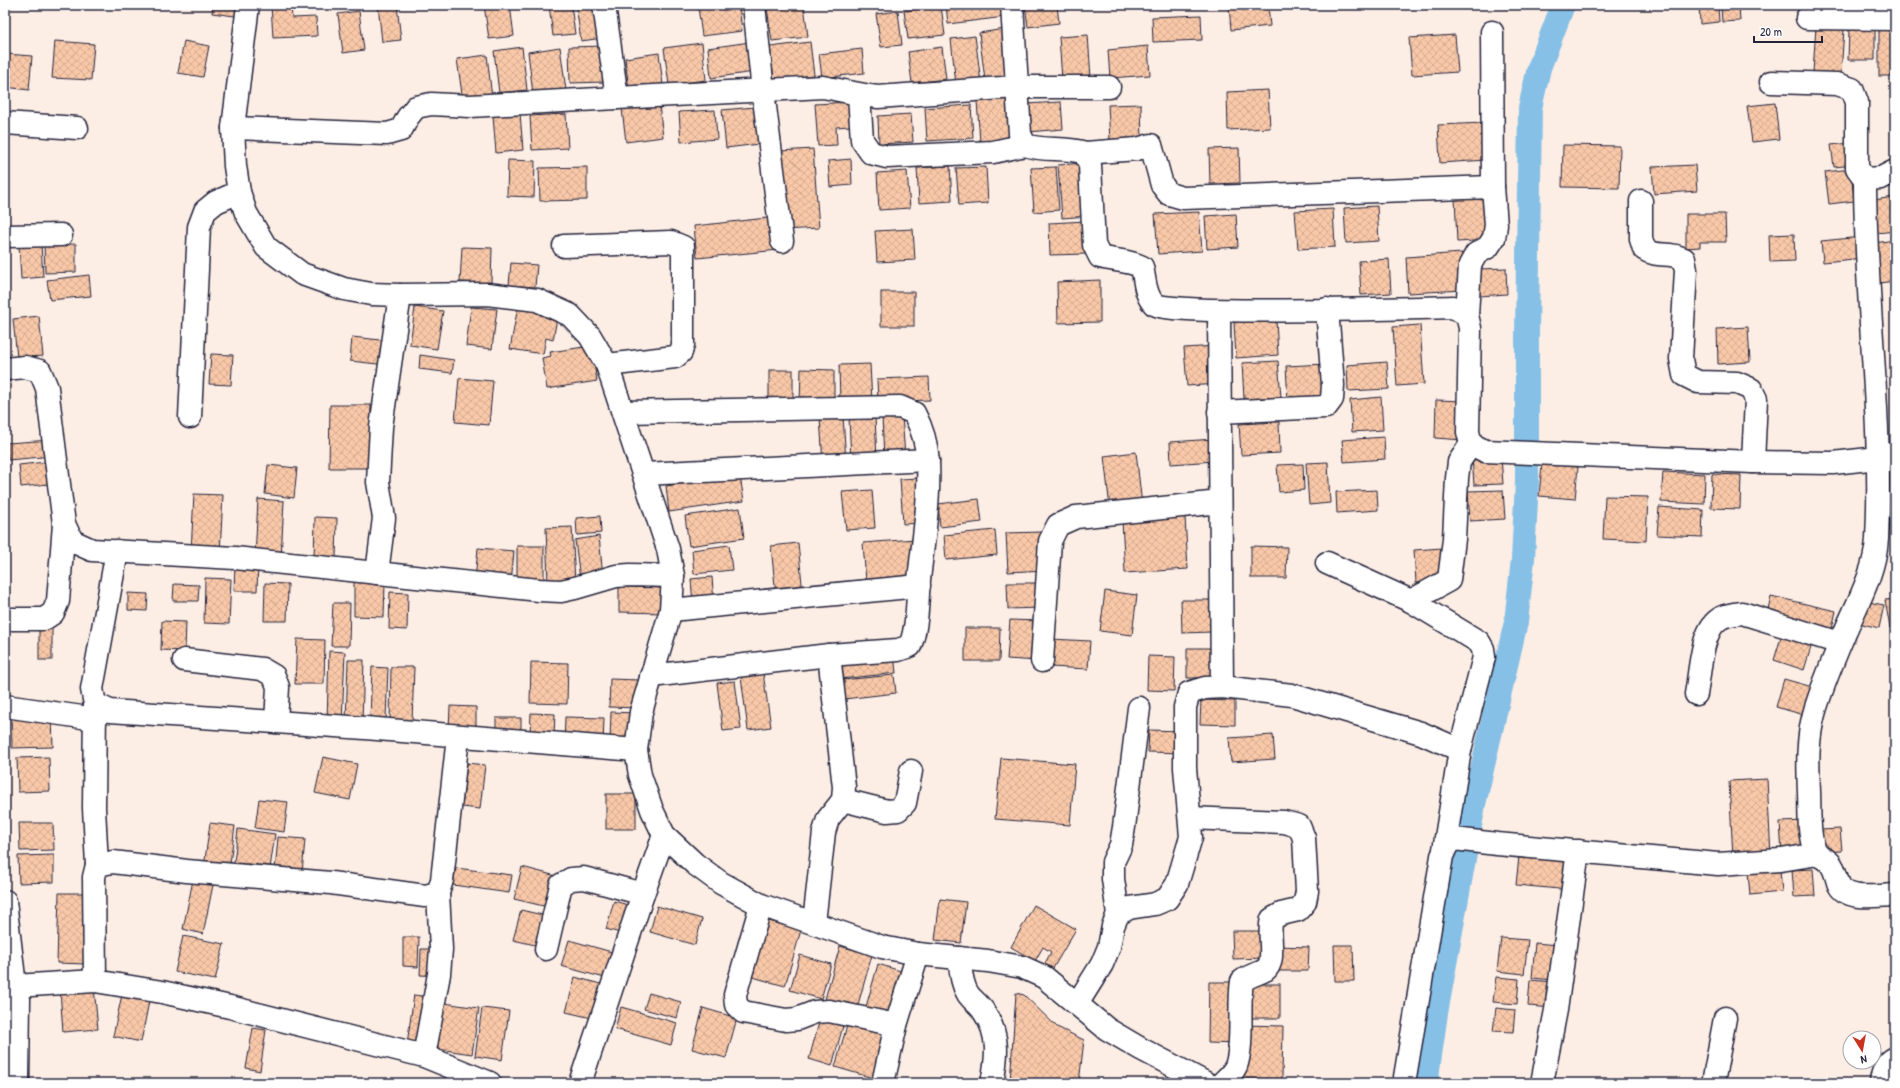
<svg xmlns="http://www.w3.org/2000/svg" width="1900" height="1088" viewBox="0 0 1900 1088" font-family="'Patrick Hand',sans-serif">
	<style>
		.lines { fill: none; stroke-linecap: round; stroke-linejoin: round }
		.canal { stroke: #87c0e6; stroke-width: 24 }
		.building { fill: url(#building-cross-hatch); stroke: #22223b }
		.street-casing { stroke: #22223b; stroke-width: 25 }
		.street { stroke: #fff; stroke-width: 22 }
	</style>
	<defs>
		<pattern id="building-cross-hatch" width="8" height="8" patternUnits="userSpaceOnUse"><rect width="8" height="8" fill="#f9c8a8"/><path d="M0 0l8 8M0 8l8-8" fill="none" stroke="#d5ac92"/></pattern>
	</defs>
	<rect width="100%" height="100%" fill="#fdeee5"/>
	<filter id="ink" filterUnits="userSpaceOnUse"><feTurbulence type="fractalNoise" baseFrequency=".025" numOctaves="2"/><feDisplacementMap in="SourceGraphic" scale="8" xChannelSelector="R" yChannelSelector="G"/><feConvolveMatrix kernelMatrix="1 2 1 2 8 2 1 2 1" color-interpolation-filters="sRGB"/></filter>
	<g filter="url(#ink)">
		<g class="lines">
			<polyline class="canal" points="1426,1083 1436,1013 1474,804 1516,622 1523,559 1527,481 1527,335 1530,108 1539,68 1563,5"/>
		</g>
		<g class="building">
			<polygon points="213,5 243,5 242,17 212,13"/>
			<polygon points="271,5 291,5 292,18 316,17 317,36 273,38"/>
			<polygon points="378,5 397,5 401,40 382,42"/>
			<polygon points="484,5 510,5 514,36 489,39"/>
			<polygon points="549,5 571,5 575,34 553,36"/>
			<polygon points="576,5 599,5 603,38 581,41"/>
			<polygon points="713,5 739,5 742,31 702,36 698,7"/>
			<polygon points="793,5 804,5 808,37 772,41 767,8"/>
			<polygon points="946,5 1004,5 1005,17 948,24"/>
			<polygon points="1025,5 1057,5 1059,23 1028,27"/>
			<polygon points="1229,5 1268,5 1270,26 1231,30"/>
			<polygon points="1699,5 1718,5 1719,22 1700,24"/>
			<polygon points="1721,5 1739,5 1740,21 1722,22"/>
			<polygon points="941,6 945,35 908,39 904,11"/>
			<polygon points="359,11 364,50 343,53 338,14"/>
			<polygon points="898,11 902,45 881,47 876,14"/>
			<polygon points="1201,15 1202,40 1153,42 1152,17"/>
			<polygon points="1816,26 1844,29 1841,74 1813,72"/>
			<rect x="1879" y="26" width="16" height="50"/>
			<polygon points="1005,29 1011,77 985,80 979,33"/>
			<polygon points="1849,29 1875,29 1875,60 1848,60"/>
			<polygon points="1088,35 1091,78 1062,80 1059,37"/>
			<polygon points="1455,35 1458,72 1412,75 1409,38"/>
			<polygon points="975,36 981,82 956,85 951,39"/>
			<polygon points="55,41 94,44 91,80 52,78"/>
			<polygon points="184,41 209,46 203,77 178,73"/>
			<polygon points="750,42 754,72 711,78 708,48"/>
			<polygon points="810,42 814,75 774,81 770,47"/>
			<polygon points="702,43 706,80 669,85 664,48"/>
			<polygon points="604,46 605,82 570,83 569,47"/>
			<polygon points="1148,46 1150,75 1110,78 1108,50"/>
			<polygon points="522,47 527,90 499,93 494,51"/>
			<polygon points="560,47 566,90 533,94 528,52"/>
			<polygon points="942,47 946,79 912,83 908,52"/>
			<polygon points="862,49 864,73 822,78 819,54"/>
			<polygon points="659,53 663,85 629,90 625,58"/>
			<polygon points="6,54 32,56 29,90 5,87"/>
			<polygon points="487,55 492,98 463,101 457,59"/>
			<polygon points="1268,90 1270,128 1228,130 1227,92"/>
			<polygon points="1012,99 1015,140 980,142 977,101"/>
			<polygon points="850,102 851,126 836,127 837,145 818,146 815,104"/>
			<polygon points="1061,102 1063,129 1028,132 1026,104"/>
			<polygon points="1775,103 1779,139 1752,142 1747,106"/>
			<polygon points="1141,104 1142,140 1110,141 1108,105"/>
			<polygon points="659,105 663,137 626,142 622,109"/>
			<polygon points="971,105 973,138 927,141 925,108"/>
			<polygon points="755,107 759,144 726,148 722,110"/>
			<polygon points="715,110 717,139 681,142 679,112"/>
			<polygon points="520,113 523,150 496,153 493,116"/>
			<polygon points="566,114 568,148 532,150 530,116"/>
			<polygon points="911,114 913,142 879,144 878,116"/>
			<polygon points="1484,123 1487,160 1440,163 1438,125"/>
			<polygon points="1851,143 1854,165 1834,167 1831,145"/>
			<polygon points="1563,145 1620,146 1619,188 1562,187"/>
			<polygon points="1239,148 1240,183 1210,184 1209,149"/>
			<polygon points="813,149 819,228 785,230 780,151"/>
			<polygon points="851,159 852,185 830,187 828,161"/>
			<polygon points="508,160 535,161 534,197 507,196"/>
			<polygon points="1084,163 1088,216 1062,218 1058,165"/>
			<polygon points="1695,165 1697,191 1654,194 1652,167"/>
			<polygon points="950,166 952,201 919,203 917,168"/>
			<polygon points="587,167 587,200 540,201 539,168"/>
			<polygon points="986,167 988,203 959,205 956,168"/>
			<polygon points="1056,167 1059,210 1034,212 1031,168"/>
			<polygon points="1851,169 1854,201 1829,204 1825,172"/>
			<polygon points="907,171 910,208 879,210 877,173"/>
			<polygon points="1488,196 1491,240 1457,242 1455,198"/>
			<polygon points="1895,197 1895,231 1877,233 1873,200"/>
			<polygon points="1377,206 1379,241 1346,243 1344,208"/>
			<polygon points="1333,209 1335,247 1298,249 1295,211"/>
			<polygon points="1199,212 1202,251 1158,254 1155,214"/>
			<polygon points="1236,214 1238,247 1207,249 1205,216"/>
			<polygon points="1686,214 1725,214 1726,242 1700,242 1700,247 1686,248"/>
			<polygon points="776,217 779,250 697,258 694,226"/>
			<polygon points="1087,221 1088,254 1050,255 1049,223"/>
			<polygon points="913,229 915,260 877,262 875,231"/>
			<polygon points="1794,234 1795,261 1770,262 1769,235"/>
			<polygon points="1861,237 1864,258 1823,262 1821,241"/>
			<polygon points="1895,240 1895,281 1879,283 1874,243"/>
			<polygon points="41,244 43,277 21,279 19,245"/>
			<polygon points="76,244 76,272 45,273 44,245"/>
			<polygon points="462,247 492,248 491,283 460,282"/>
			<polygon points="1462,253 1464,290 1408,293 1406,257"/>
			<polygon points="1389,259 1391,293 1361,295 1359,261"/>
			<polygon points="511,263 537,265 535,287 509,285"/>
			<polygon points="1506,268 1507,294 1480,296 1479,269"/>
			<polygon points="89,275 91,296 50,300 47,280"/>
			<polygon points="1100,280 1100,322 1058,323 1057,282"/>
			<rect x="881" y="292" width="33" height="34"/>
			<polygon points="518,306 558,313 553,340 546,338 543,354 510,349"/>
			<polygon points="415,307 443,311 437,349 410,345"/>
			<polygon points="471,307 497,309 492,349 466,346"/>
			<polygon points="39,316 43,356 17,358 13,319"/>
			<polygon points="1276,320 1278,355 1236,358 1234,322"/>
			<polygon points="1420,325 1424,384 1397,386 1393,327"/>
			<polygon points="1748,327 1750,362 1718,364 1717,329"/>
			<polygon points="352,337 390,341 387,365 350,361"/>
			<polygon points="591,346 597,381 547,389 542,358 551,356 550,352"/>
			<polygon points="1216,346 1219,384 1187,386 1184,348"/>
			<polygon points="211,354 233,355 231,385 209,384"/>
			<polygon points="420,355 454,360 452,373 419,369"/>
			<polygon points="1278,361 1281,397 1244,399 1242,363"/>
			<polygon points="1387,362 1389,389 1348,391 1347,365"/>
			<polygon points="870,364 872,402 840,403 839,365"/>
			<polygon points="1325,364 1327,398 1288,401 1286,366"/>
			<polygon points="801,369 834,370 834,404 800,403"/>
			<rect x="769" y="370" width="24" height="32"/>
			<polygon points="929,377 930,400 878,402 877,379"/>
			<polygon points="459,378 493,381 489,425 455,422"/>
			<polygon points="1381,397 1383,430 1352,432 1350,400"/>
			<polygon points="1436,400 1465,401 1463,440 1435,438"/>
			<polygon points="330,405 371,405 370,468 329,468"/>
			<polygon points="843,416 846,462 823,463 820,417"/>
			<polygon points="875,416 877,460 851,461 849,417"/>
			<polygon points="902,416 905,456 884,457 882,417"/>
			<polygon points="1279,422 1280,453 1241,455 1239,424"/>
			<polygon points="1384,437 1385,459 1344,462 1342,440"/>
			<polygon points="1214,439 1215,461 1171,464 1170,442"/>
			<polygon points="51,440 53,456 8,460 7,443"/>
			<polygon points="1136,452 1142,505 1110,508 1104,456"/>
			<polygon points="1501,456 1503,484 1474,485 1472,457"/>
			<polygon points="54,461 57,483 21,487 19,465"/>
			<polygon points="1328,462 1330,503 1309,505 1306,463"/>
			<polygon points="1303,464 1304,490 1279,492 1277,465"/>
			<polygon points="1542,464 1578,467 1575,499 1539,496"/>
			<polygon points="1895,464 1895,495 1884,497 1880,466"/>
			<polygon points="268,465 297,468 294,498 265,494"/>
			<polygon points="1663,472 1705,474 1704,504 1661,502"/>
			<polygon points="1712,474 1741,475 1740,509 1711,508"/>
			<polygon points="740,476 744,501 669,512 666,486"/>
			<polygon points="919,478 922,523 903,524 900,479"/>
			<polygon points="872,490 875,528 846,530 842,492"/>
			<polygon points="1377,490 1378,510 1337,513 1336,492"/>
			<polygon points="1503,490 1505,519 1470,521 1468,491"/>
			<polygon points="194,494 223,495 220,553 191,552"/>
			<polygon points="1605,496 1648,497 1646,541 1603,539"/>
			<polygon points="258,499 284,501 281,558 255,557"/>
			<polygon points="979,499 982,522 940,527 938,504"/>
			<polygon points="1659,507 1703,510 1702,537 1657,535"/>
			<polygon points="740,508 744,538 689,546 685,516"/>
			<polygon points="600,516 601,533 577,535 576,518"/>
			<polygon points="315,517 337,518 336,560 314,560"/>
			<polygon points="1185,517 1188,569 1125,573 1122,521"/>
			<polygon points="572,527 575,582 548,584 546,528"/>
			<polygon points="995,530 997,555 946,560 944,535"/>
			<polygon points="1042,532 1045,570 1008,572 1006,533"/>
			<polygon points="599,536 603,577 580,579 575,540"/>
			<polygon points="915,539 918,578 866,582 863,543"/>
			<polygon points="798,543 803,594 776,596 771,546"/>
			<polygon points="729,545 732,570 694,574 692,550"/>
			<rect x="517" y="546" width="27" height="39"/>
			<polygon points="1251,546 1287,547 1286,578 1251,578"/>
			<polygon points="478,548 514,551 511,583 475,580"/>
			<polygon points="1442,548 1444,581 1416,583 1414,550"/>
			<polygon points="235,563 258,563 257,591 234,591"/>
			<polygon points="712,577 714,602 693,604 691,579"/>
			<polygon points="205,578 231,579 229,624 204,623"/>
			<polygon points="354,582 385,583 384,617 354,616"/>
			<polygon points="265,583 288,584 287,621 264,621"/>
			<polygon points="1007,583 1041,583 1042,608 1008,609"/>
			<polygon points="174,584 199,585 198,601 173,601"/>
			<polygon points="619,587 666,588 665,613 619,612"/>
			<polygon points="1105,591 1137,595 1132,635 1100,631"/>
			<polygon points="390,592 408,593 407,630 389,629"/>
			<polygon points="128,593 148,594 147,611 128,610"/>
			<polygon points="1771,596 1836,611 1831,633 1766,618"/>
			<polygon points="1895,599 1895,627 1890,628 1885,600"/>
			<polygon points="1181,600 1211,600 1212,632 1182,633"/>
			<polygon points="1863,601 1884,605 1879,628 1858,623"/>
			<polygon points="333,603 350,603 349,646 331,646"/>
			<polygon points="1010,620 1040,621 1038,661 1007,659"/>
			<polygon points="162,621 186,622 185,651 161,650"/>
			<rect x="39" y="627" width="13" height="33"/>
			<polygon points="965,628 1000,628 999,661 965,661"/>
			<polygon points="1782,634 1812,644 1804,670 1774,660"/>
			<polygon points="297,639 325,640 324,684 295,684"/>
			<polygon points="1051,639 1090,641 1088,669 1050,667"/>
			<polygon points="1187,648 1216,648 1215,678 1187,678"/>
			<polygon points="329,651 345,652 342,723 327,722"/>
			<polygon points="894,654 896,673 840,679 838,660"/>
			<polygon points="1148,656 1175,657 1174,691 1147,690"/>
			<polygon points="348,660 364,660 362,722 346,722"/>
			<polygon points="531,662 568,663 567,704 530,703"/>
			<polygon points="372,667 388,668 386,719 370,718"/>
			<polygon points="391,667 414,667 412,722 390,721"/>
			<polygon points="763,673 771,727 748,730 741,677"/>
			<polygon points="894,675 896,693 844,699 842,680"/>
			<polygon points="610,679 640,680 639,708 609,707"/>
			<polygon points="1784,679 1816,688 1808,716 1776,707"/>
			<polygon points="735,681 741,729 723,731 717,683"/>
			<polygon points="1201,700 1235,701 1235,725 1200,724"/>
			<polygon points="450,706 476,707 476,730 449,730"/>
			<polygon points="611,712 635,713 634,742 610,741"/>
			<polygon points="531,713 555,714 554,736 530,735"/>
			<polygon points="52,714 53,747 12,748 11,716"/>
			<polygon points="565,717 604,718 603,745 564,744"/>
			<polygon points="496,718 521,718 521,736 496,735"/>
			<polygon points="1149,730 1183,731 1183,753 1148,752"/>
			<polygon points="1273,735 1275,759 1231,762 1229,738"/>
			<polygon points="49,757 50,791 18,792 17,758"/>
			<polygon points="323,757 357,764 350,800 315,793"/>
			<polygon points="1001,758 1075,764 1070,825 995,819"/>
			<polygon points="467,763 485,765 480,809 462,807"/>
			<polygon points="1767,779 1771,856 1733,858 1729,781"/>
			<rect x="606" y="794" width="30" height="35"/>
			<polygon points="259,799 288,802 284,832 255,828"/>
			<polygon points="1806,821 1808,854 1782,855 1780,822"/>
			<polygon points="19,823 53,823 54,850 20,851"/>
			<polygon points="210,823 235,826 229,871 204,867"/>
			<polygon points="238,829 275,834 269,875 233,871"/>
			<polygon points="1840,829 1842,851 1822,852 1820,830"/>
			<polygon points="278,837 305,839 302,874 275,872"/>
			<polygon points="54,855 54,882 19,883 18,856"/>
			<polygon points="1519,856 1573,861 1570,890 1516,885"/>
			<polygon points="522,867 560,877 552,908 514,899"/>
			<polygon points="456,868 512,875 509,893 453,885"/>
			<polygon points="1813,869 1815,896 1794,897 1792,870"/>
			<polygon points="1780,870 1782,892 1750,895 1748,872"/>
			<polygon points="194,875 214,880 203,934 183,929"/>
			<polygon points="59,893 86,893 85,964 57,963"/>
			<polygon points="940,899 966,902 961,943 935,940"/>
			<polygon points="614,901 635,907 627,935 606,929"/>
			<polygon points="1034,905 1076,929 1052,970 1044,965 1051,952 1043,947 1035,961 1011,947"/>
			<polygon points="657,906 702,919 695,945 650,932"/>
			<polygon points="521,910 551,917 544,947 513,940"/>
			<polygon points="765,920 801,930 785,986 749,976"/>
			<polygon points="1232,931 1268,931 1268,958 1233,959"/>
			<polygon points="183,936 224,944 215,980 175,972"/>
			<polygon points="403,937 419,937 418,967 403,966"/>
			<polygon points="1501,938 1528,940 1524,974 1497,971"/>
			<polygon points="569,940 619,954 612,980 561,966"/>
			<polygon points="1535,943 1558,945 1554,980 1532,978"/>
			<polygon points="1334,945 1353,945 1354,981 1335,981"/>
			<polygon points="840,946 872,955 857,1008 825,999"/>
			<polygon points="1276,946 1309,947 1308,971 1275,971"/>
			<polygon points="421,949 439,949 437,976 420,975"/>
			<polygon points="800,955 831,964 821,999 790,990"/>
			<polygon points="878,964 907,973 895,1016 866,1007"/>
			<polygon points="575,977 604,985 596,1019 566,1012"/>
			<polygon points="1496,977 1519,979 1517,1004 1493,1002"/>
			<polygon points="1530,980 1555,982 1553,1008 1528,1006"/>
			<polygon points="1209,982 1238,982 1237,1044 1208,1043"/>
			<rect x="1244" y="984" width="36" height="34"/>
			<polygon points="94,987 98,1029 63,1032 60,990"/>
			<polygon points="123,990 150,996 141,1042 113,1036"/>
			<polygon points="5,992 12,992 14,1018 5,1019"/>
			<polygon points="649,993 681,1002 677,1018 644,1009"/>
			<polygon points="1016,993 1024,995 1057,1027 1084,1040 1079,1083 1010,1083"/>
			<polygon points="414,995 429,997 422,1046 407,1044"/>
			<polygon points="437,1002 479,1008 472,1054 431,1048"/>
			<polygon points="621,1007 677,1023 671,1045 615,1029"/>
			<polygon points="482,1008 509,1011 502,1060 475,1056"/>
			<polygon points="703,1008 737,1018 726,1058 692,1049"/>
			<polygon points="1496,1008 1515,1010 1513,1032 1493,1031"/>
			<polygon points="820,1019 843,1026 832,1066 809,1059"/>
			<polygon points="848,1022 889,1034 876,1079 835,1067"/>
			<polygon points="1243,1025 1283,1026 1282,1079 1243,1079"/>
			<polygon points="253,1028 266,1030 260,1071 246,1068"/>
			<polygon points="10,1064 11,1083 5,1083 5,1065"/>
		</g>
		<g class="lines">
			<g class="street-casing">
				<g id="street">
					<polyline points="248,5 233,128 235,166 239,192 246,213 266,247 302,274 344,289 371,294 400,295 487,294 537,300 570,315 590,336 607,365 668,549 673,576 671,610 641,712 636,750 640,775 652,810 664,835 695,864 721,883 761,905 882,947 918,954 988,961 1022,967 1044,977 1107,1029 1141,1049 1206,1083"/>
					<path d="M 604,5 L 617,98 L 823,87 C 841,90 859,95 878,97 L 1016,87 L 1109,87"/>
					<polyline points="754,5 763,91 782,241"/>
					<path d="M 1012,5 L 1020,134 L 1025,145 C 1045,152 1065,146 1085,153 L 1090,165 L 1094,245 L 1100,257 C 1114,261 1129,260 1142,267 C 1145,278 1144,294 1154,304 C 1167,316 1417,308 1453,307 L 1467,315 L 1470,328 L 1468,432 L 1471,444 L 1485,451 L 1753,462 L 1833,463 L 1878,458 L 1895,454"/>
					<polyline points="1807,18 1895,19"/>
					<polyline points="1771,82 1837,84 1852,89 1857,102 1857,168 1865,179 1881,178 1895,171"/>
					<polyline points="859,95 862,140 871,153 887,157 993,152 1025,145"/>
					<polyline points="5,123 77,128"/>
					<polyline points="233,128 387,134 401,130 408,117 416,107 431,104 470,106 617,98"/>
					<polyline points="1085,153 1137,149 1151,145 1162,185 1169,194 1183,198 1493,187"/>
					<path d="M 1865,179 C 1865,299 1883,419 1877,539 C 1875,572 1858,602 1845,632 C 1834,658 1822,686 1814,714 C 1807,739 1808,766 1809,792 C 1810,808 1807,843 1818,854 C 1821,858 1827,859 1830,863 C 1836,870 1836,878 1839,885 C 1848,902 1880,895 1895,895"/>
					<path d="M 1641,201 L 1641,239 L 1644,249 C 1659,259 1667,250 1684,259 L 1686,270 L 1681,359 L 1684,375 L 1698,382 L 1737,383 L 1751,389 L 1756,399 L 1753,462"/>
					<polyline points="5,236 61,235"/>
					<polyline points="564,246 671,242 683,247 683,345 681,352 675,357 607,365"/>
					<polyline points="1219,311 1222,687"/>
					<polyline points="1467,315 1470,265 1476,254 1488,247 1494,238 1496,225 1493,187 1492,32"/>
					<polyline points="5,369 25,367 40,371 47,388 64,524 72,541 92,550 235,558 539,590 561,591 575,588 616,576 630,575 673,576"/>
					<path d="M 624,412 L 900,407 L 914,413 C 922,428 927,445 928,462 C 930,501 923,541 919,580 C 917,601 918,626 910,646 L 898,650 L 829,655 L 651,676"/>
					<polyline points="1219,412 1326,407 1332,399 1333,385 1327,309"/>
					<polyline points="190,417 199,227 205,211 216,202 239,192"/>
					<polyline points="644,474 928,460"/>
					<polyline points="117,551 92,689 95,704 110,711 365,728 636,750"/>
					<polyline points="1327,563 1411,601 1479,642 1483,649 1484,657 1460,750 1444,850"/>
					<polyline points="377,573 384,518 378,482 381,427 400,295"/>
					<polyline points="1411,601 1449,580 1454,539 1457,478 1459,462 1471,444"/>
					<polyline points="671,610 919,586"/>
					<polyline points="5,619 44,619 53,613 58,601 64,524"/>
					<polyline points="184,660 262,669 274,676 278,687 276,722"/>
					<polyline points="1042,661 1050,541 1058,525 1076,517 1220,502"/>
					<path d="M 1696,694 C 1700,674 1701,632 1718,620 C 1724,615 1734,614 1742,613 L 1840,643"/>
					<polyline points="95,704 94,808 97,865"/>
					<polyline points="5,706 96,719"/>
					<polyline points="843,800 887,811 898,810 905,803 911,771"/>
					<path d="M 1190,818 L 1284,822 L 1299,826 L 1304,838 L 1307,891 L 1305,902 L 1298,910 L 1281,914 L 1272,919 C 1267,933 1277,962 1265,970 C 1258,974 1250,975 1242,981 C 1238,1005 1244,1045 1236,1066 C 1233,1073 1227,1078 1222,1083"/>
					<polyline points="5,901 15,986 95,981 162,992 230,1007 424,1056 490,1083"/>
					<polyline points="761,905 735,995 736,1005 743,1012 786,1020 797,1019 815,1012 829,1011 896,1025"/>
					<polyline points="1118,914 1113,879 1113,862 1121,845 1124,827 1139,708"/>
					<polyline points="814,923 824,832 828,819 843,800 844,787 829,655"/>
					<polyline points="546,949 561,885 571,879 584,878 643,894"/>
					<path d="M 959,958 C 961,970 961,983 968,994 C 972,1000 980,1005 984,1012 C 1000,1035 997,1058 992,1083"/>
					<polyline points="95,981 94,877 97,865 113,862 187,871 331,883 425,896 438,893 442,880 458,737"/>
					<polyline points="5,984 15,986 19,999 18,1083"/>
					<polyline points="1077,1004 1102,964 1109,947 1113,926 1118,914 1129,908 1155,904 1167,899 1177,884 1191,837 1185,768 1185,707 1189,693 1205,688 1222,687 1292,695 1421,733 1460,750"/>
					<polyline points="424,1056 439,974 441,949 438,893"/>
					<polyline points="580,1083 643,894 664,835"/>
					<polyline points="883,1083 896,1025 918,954"/>
					<polyline points="1404,1083 1442,856 1447,845 1454,839 1497,844 1718,864 1781,860 1818,854"/>
					<polyline points="1542,1083 1556,1010 1578,851"/>
					<polyline points="1713,1083 1725,1018"/>
					<path d="M 1881,1083 C 1882,1072 1885,1063 1895,1058"/>
				</g>
			</g>
			<use href="#street" class="street"/>
		</g>
	</g>
	<rect width="1900" height="1088" fill="none" stroke="#fff" stroke-width="20"/>
	<rect x="10" y="10" width="1880" height="1068" fill="none" stroke="#22223b" stroke-width="1.5" filter="url(#ink)"/>
	<g transform="translate(1862 1050) rotate(169)"><circle r="19" fill="#ffffff" stroke="#a7a7b1"/>
	<path d="M0-3L7 15L0 10L-7 15Z" fill="#c8321e"/>
	<text y="-6" font-size="11" font-weight="bold" text-anchor="middle" fill="#22223b">N</text>
	</g>
	<path d="M1754 36v6h68v-6" fill="none" stroke="#22223b" stroke-width="2"/>
	<text x="1760" y="36" font-size="12" fill="#22223b" stroke="#ffffff" stroke-width="3" paint-order="stroke">20 m</text>
</svg>
